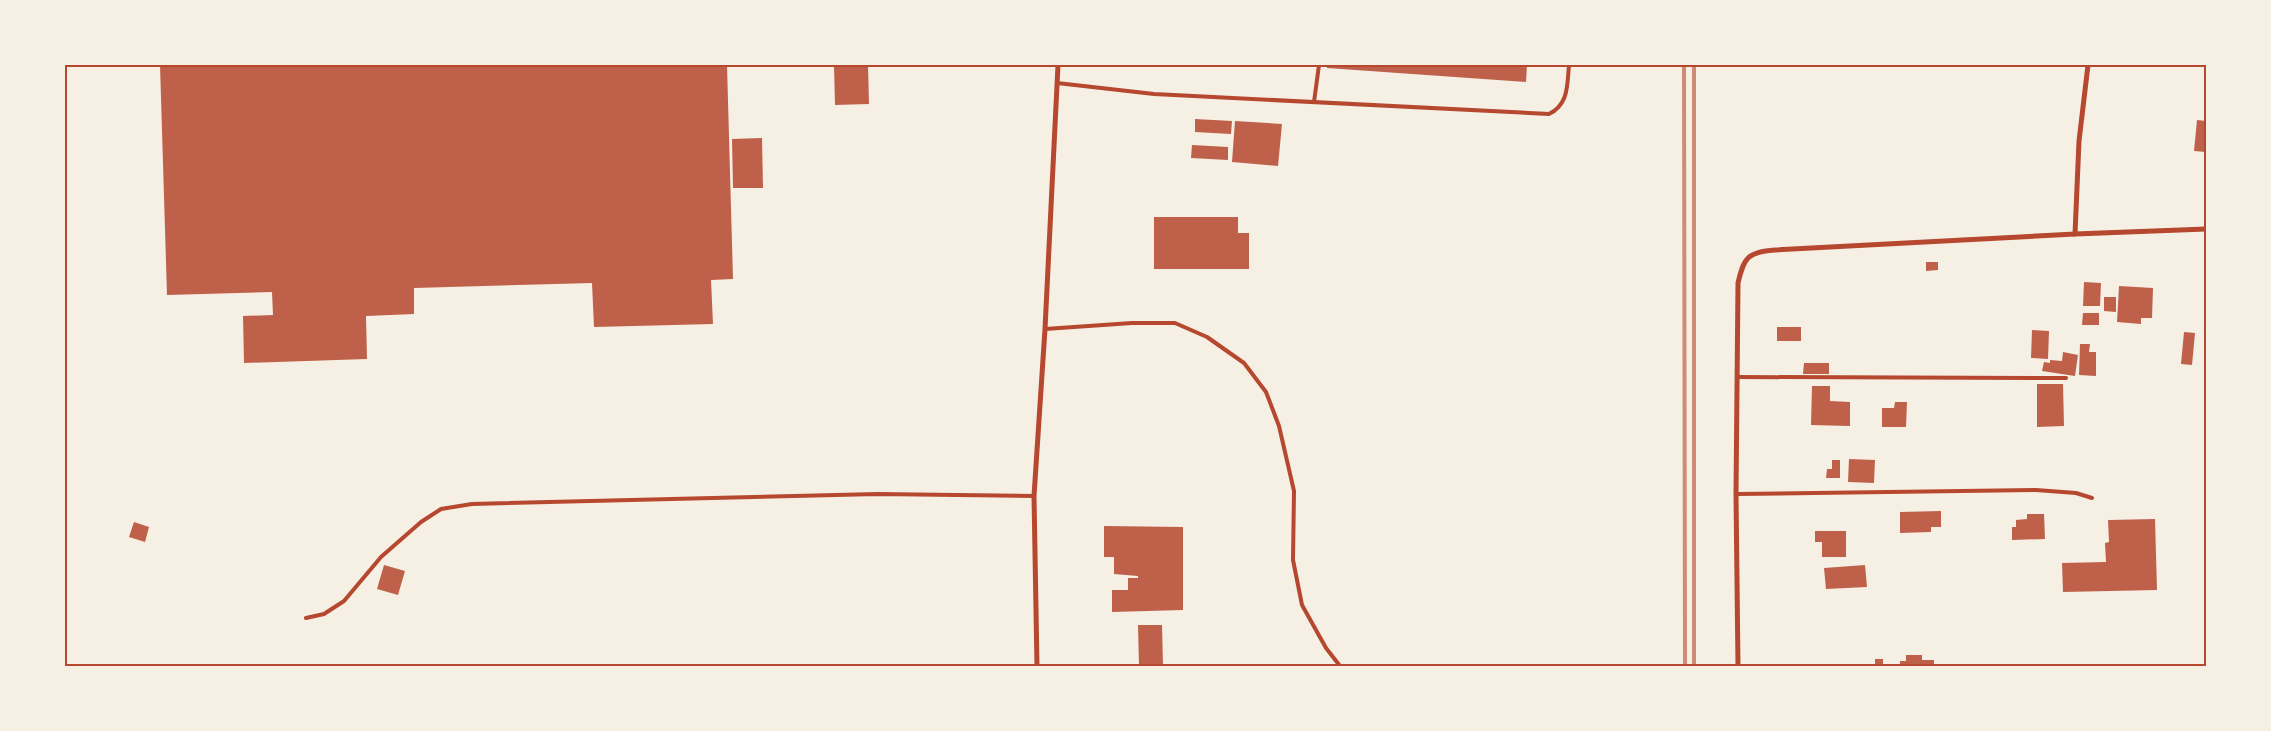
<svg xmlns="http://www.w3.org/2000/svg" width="2271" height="731" viewBox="0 0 2271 731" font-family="Raleway,sans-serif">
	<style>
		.building { fill: #bf614a }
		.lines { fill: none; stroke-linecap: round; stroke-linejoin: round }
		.service { stroke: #b5482f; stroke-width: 4 }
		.minor { stroke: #b5482f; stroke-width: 5 }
		.rail { stroke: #cf8b77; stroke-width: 4 }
		.neatline { fill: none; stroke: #b5482f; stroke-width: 2 }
	</style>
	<rect width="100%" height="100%" fill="#f6efe4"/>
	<g class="building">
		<polygon points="160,65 727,65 733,279 711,280 713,324 594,327 592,283 414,288 414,314 366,316 367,359 244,363 243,316 273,315 272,292 167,295"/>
		<polygon points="834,65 868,65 869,104 835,105"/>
		<polygon points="1327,65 1527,65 1526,82 1327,68"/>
		<polygon points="1195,119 1232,121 1231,134 1195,132"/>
		<polygon points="2197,120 2206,121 2206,152 2194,151"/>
		<polygon points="1235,121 1282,124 1278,166 1232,162"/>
		<polygon points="762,138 763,188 733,188 732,139"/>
		<polygon points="1192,145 1228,147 1228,160 1191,158"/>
		<polygon points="1154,217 1238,217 1238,233 1249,233 1249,269 1154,269"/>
		<polygon points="1926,262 1938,262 1938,270 1926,271"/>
		<polygon points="2084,282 2101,283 2100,306 2083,306"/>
		<polygon points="2119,286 2153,288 2152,318 2141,318 2141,324 2117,322"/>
		<polygon points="2104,297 2116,297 2116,312 2104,311"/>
		<polygon points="2083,313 2099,313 2099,325 2082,325"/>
		<rect x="1777" y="327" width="24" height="14"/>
		<polygon points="2032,330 2049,331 2048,359 2031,358"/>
		<polygon points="2184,332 2195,333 2192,365 2181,364"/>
		<polygon points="2080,344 2090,344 2089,352 2096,352 2096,376 2079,375"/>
		<polygon points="2063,352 2078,355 2075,376 2042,371 2044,362 2050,363 2050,360 2062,361"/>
		<polygon points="1804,363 1829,363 1829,374 1803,374"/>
		<polygon points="2037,384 2063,384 2064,426 2037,427"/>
		<polygon points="1812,386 1830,386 1830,401 1850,402 1850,426 1811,425"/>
		<polygon points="1895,402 1907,402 1906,427 1882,427 1882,408 1894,408"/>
		<polygon points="1849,459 1875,460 1874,483 1848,482"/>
		<polygon points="1832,460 1840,460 1840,478 1826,478 1827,469 1832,469"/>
		<polygon points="1941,511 1941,527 1931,527 1931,532 1900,533 1900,512"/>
		<polygon points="2027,514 2044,514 2045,539 2012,540 2012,527 2016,527 2016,520 2027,519"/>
		<polygon points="2155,519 2157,590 2063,592 2062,563 2106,562 2105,543 2109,542 2108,520"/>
		<polygon points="134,522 149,527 145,542 129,537"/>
		<polygon points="1104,526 1183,527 1183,610 1112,612 1112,590 1128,590 1128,578 1138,578 1138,576 1114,574 1114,557 1104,557"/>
		<polygon points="1815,531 1846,531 1846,557 1822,557 1822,542 1815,542"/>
		<polygon points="384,565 405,571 398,595 377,589"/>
		<polygon points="1865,565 1867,587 1826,589 1824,568"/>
		<polygon points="1138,625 1162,625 1163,666 1139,666"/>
		<polygon points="1906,655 1922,655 1922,660 1934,660 1934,666 1900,666 1900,661 1906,661"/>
		<rect x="1875" y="659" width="8" height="7"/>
	</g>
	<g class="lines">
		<g class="service">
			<path d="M 1057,83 L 1154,94 L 1549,114 C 1569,104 1567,85 1569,65"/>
			<polyline points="1314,102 1319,65"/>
			<polyline points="1045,329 1132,323 1175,323 1207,337 1244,363 1266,392 1279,426 1294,491 1293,560 1302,605 1326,648 1340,666"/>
			<polyline points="1737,377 2066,378"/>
			<polyline points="1736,494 2036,490 2076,493 2092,498"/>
			<polyline points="306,618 324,614 344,601 381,557 421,522 441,509 472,504 878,494 1034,496"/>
		</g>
		<g class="minor">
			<polyline points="2075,234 2079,141 2088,65"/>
			<polyline points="1037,666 1034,496 1045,329 1058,65"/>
			<path d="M 1738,666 L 1736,494 L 1738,283 C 1744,257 1748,252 1775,250 L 2075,234 L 2206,229"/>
		</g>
		<g class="rail">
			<polyline points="1684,65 1685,666"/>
			<polyline points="1694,666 1694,65"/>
		</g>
	</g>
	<rect width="2271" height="731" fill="none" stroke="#f6efe4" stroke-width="132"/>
	<rect x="66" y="66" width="2139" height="599" class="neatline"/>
</svg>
